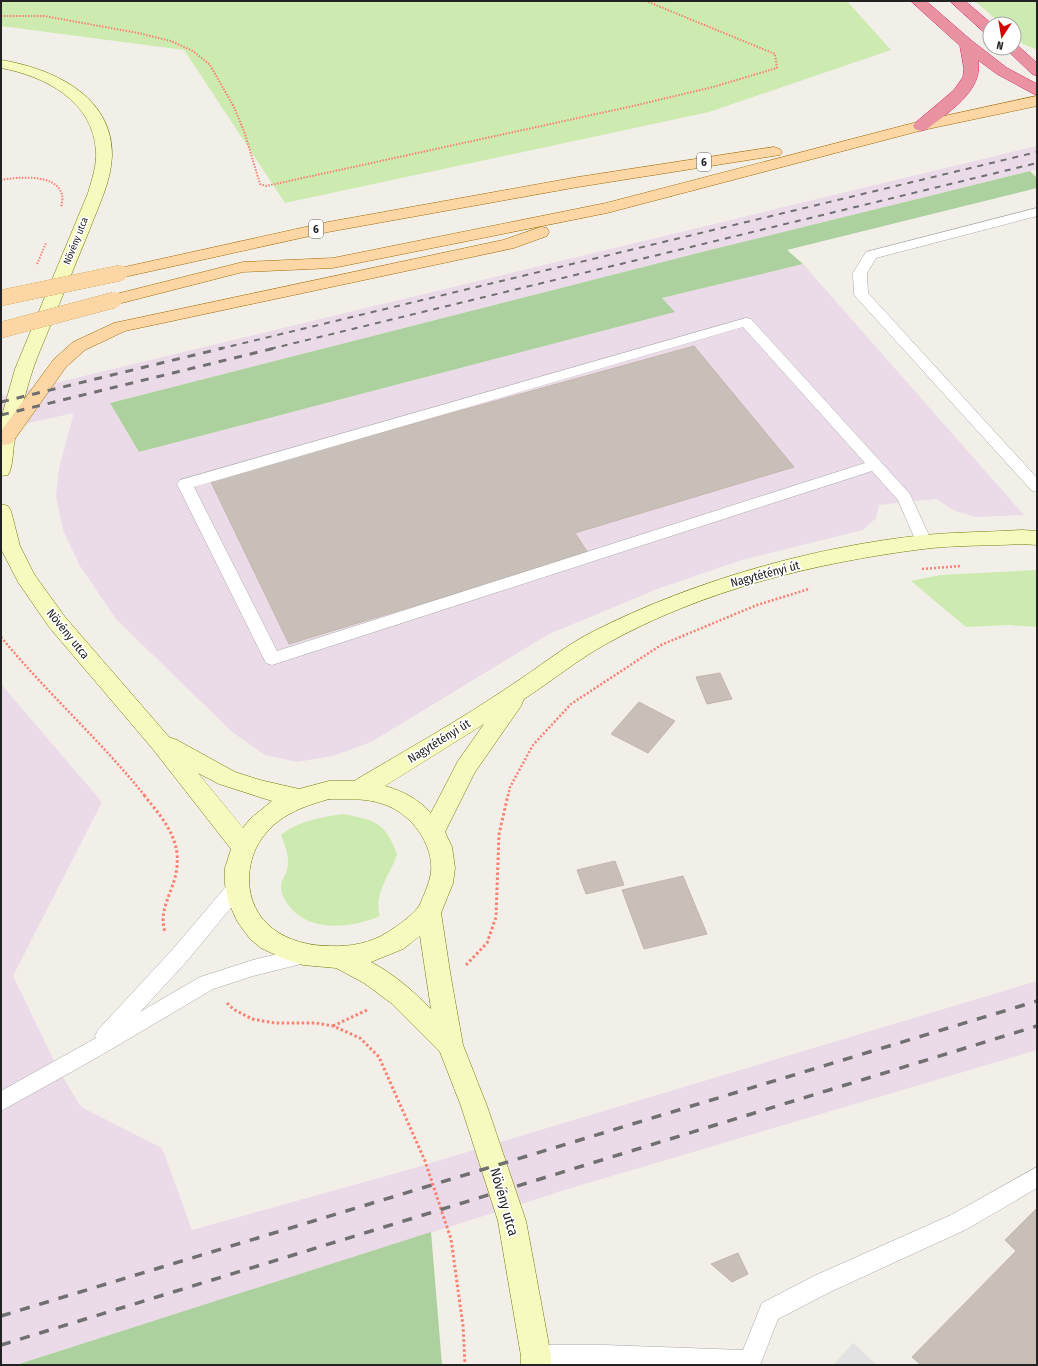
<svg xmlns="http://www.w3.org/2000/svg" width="1038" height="1366" viewBox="0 0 1038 1366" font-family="'Fira Sans Condensed',sans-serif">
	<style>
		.industrial { fill: #ebdbe8 }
		.grass { fill: #cdebb0 }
		.forest { fill: #add19e }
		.parking { fill: #e2e2e2 }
		.building { fill: #c7bfb8; stroke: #c4b6ab }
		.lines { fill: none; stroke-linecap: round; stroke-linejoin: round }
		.lane-casing { stroke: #a9a9a9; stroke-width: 1 }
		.secondary-casing { stroke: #707d05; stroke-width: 1 }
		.primary-casing { stroke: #a06b00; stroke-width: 1 }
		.highway-casing { stroke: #dc2a67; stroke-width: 1 }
		.path-far2 { stroke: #fa8072; stroke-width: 2; stroke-dasharray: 1.5 1.5; stroke-linecap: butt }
		.path-far1 { stroke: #fa8072; stroke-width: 2.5; stroke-dasharray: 2 2; stroke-linecap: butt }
		.path { stroke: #fa8072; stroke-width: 3; stroke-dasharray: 2.5 2.5; stroke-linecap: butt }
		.lane { fill: #fff; fill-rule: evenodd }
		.secondary { fill: #f7fabf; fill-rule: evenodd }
		.primary { fill: #fcd6a4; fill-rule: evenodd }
		.highway { fill: #e892a2; fill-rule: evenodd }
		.rail-far2 { stroke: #707070; stroke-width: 2; stroke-dasharray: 6 6; stroke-linecap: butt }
		.rail-far1 { stroke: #707070; stroke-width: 3; stroke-dasharray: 8 8; stroke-linecap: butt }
		.rail { stroke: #707070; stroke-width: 3.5; stroke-dasharray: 10 10; stroke-linecap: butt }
		.primary-bridge-casing { stroke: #a06b00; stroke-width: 16; stroke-linecap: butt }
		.primary-bridge { stroke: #fcd6a4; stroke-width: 16 }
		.labels { text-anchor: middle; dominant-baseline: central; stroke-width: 3.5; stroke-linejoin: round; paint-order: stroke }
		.far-street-label { font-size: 10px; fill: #222; stroke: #fff }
		.shield { fill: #fff; stroke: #646464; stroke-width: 1 }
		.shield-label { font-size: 11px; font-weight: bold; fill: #222 }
		.street-label { font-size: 12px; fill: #222; stroke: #fff }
		.near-street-label { font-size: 14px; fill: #222; stroke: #fff }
	</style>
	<rect width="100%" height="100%" fill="#f2efe9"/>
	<g class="industrial">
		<polygon points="1037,146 1037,169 706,251 110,403 139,452 674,312 662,298 803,264 1024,515 976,517 955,511 936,499 879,505 876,518 863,530 742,560 660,588 549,634 371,742 333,756 297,762 265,755 232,732 116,619 80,566 63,530 56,497 59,468 74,413 1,429 1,396"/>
		<polygon points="1,684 102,802 13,976 58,1069 81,1107 162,1148 192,1230 411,1169 1037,981 1037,1050 568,1189 16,1365 1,1365"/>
	</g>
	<g class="grass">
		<polygon points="1,1 847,1 891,50 709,112 285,203 184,50 1,26"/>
		<polygon points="975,1 1037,1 1037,50 1023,44 1014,36 1014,24 1001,24"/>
		<polygon points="1037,570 1037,627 1009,625 966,627 911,581 940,575"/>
		<path d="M 343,814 C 375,820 385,822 397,854 C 391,874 373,893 380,916 C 353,928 310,933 290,907 C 286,902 281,895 281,888 C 280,884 284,877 286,873 C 291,860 286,848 281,835 C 298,821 322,817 343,814 Z"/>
	</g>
	<g class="forest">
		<polygon points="1030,171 1037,178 1037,188 787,250 803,264 662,298 675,312 139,452 110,403 706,251"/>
		<polygon points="431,1232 442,1365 16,1365"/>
	</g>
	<polygon class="parking" points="853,1343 877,1365 833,1365"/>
	<g class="building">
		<polygon points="694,346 794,467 575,533 588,553 289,644 210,480"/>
		<polygon points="720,673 732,699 707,704 696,677"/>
		<polygon points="639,702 675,721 648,753 611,734"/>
		<polygon points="615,861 624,885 586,894 577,870"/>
		<polygon points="683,876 707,934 644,949 622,890"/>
		<polygon points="1037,1208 1037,1365 921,1365 912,1357 1016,1251 1005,1240"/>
		<polygon points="738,1253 748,1274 732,1282 711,1264"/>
	</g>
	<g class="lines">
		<g class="lane-casing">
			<g id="lane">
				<polygon points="1037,208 1037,216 876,258 867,273 868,293 1037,478 1037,492 1032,491 856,297 854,294 853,273 866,252"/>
				<path d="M 746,318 L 751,319 L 910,494 L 932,542 L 930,546 L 924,547 L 918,546 L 898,500 L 872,471 L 272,665 L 266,663 L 264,659 L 177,484 L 180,480 ZM 743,327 L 865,463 L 277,651 L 194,487 Z"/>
				<polygon points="236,880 243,883 245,888 243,893 187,961 140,1012 200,977 253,960 306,947 313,949 316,955 313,961 253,976 213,989 98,1057 1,1111 1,1091 96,1038 95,1036 98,1030 173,949 229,883"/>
				<polygon points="1037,1167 1037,1188 967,1229 830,1292 778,1319 760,1365 530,1365 528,1364 525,1356 528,1348 536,1345 604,1345 743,1350 762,1303 814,1276 951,1215"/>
			</g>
		</g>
		<g class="secondary-casing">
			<g id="secondary">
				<path d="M 1,60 C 51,68 113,95 112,156 C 111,182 98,207 89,231 C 76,262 64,293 51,324 C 45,339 38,354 33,369 C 26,391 19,416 15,439 C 12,451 14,465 8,475 L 1,476 L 1,419 L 15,369 L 88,193 C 92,179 97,165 96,151 C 93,101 45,76 1,68 Z"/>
				<path d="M 1,504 L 8,506 L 11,511 L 20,546 L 34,574 L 65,617 L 169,737 L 177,740 L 235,772 L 260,780 L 299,789 L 329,781 L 354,781 C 406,750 460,720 510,686 C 538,668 563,647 592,632 C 692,581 812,547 924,535 C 956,532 989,532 1022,530 L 1037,531 L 1037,545 L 1022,544 C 989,546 955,545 923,549 C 814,563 703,590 606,644 C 577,660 552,681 524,699 L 521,706 L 475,772 L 445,832 L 452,847 L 455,868 L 453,883 L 441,913 L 451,978 L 463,1045 L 487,1106 L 526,1221 L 551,1356 L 551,1365 L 521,1365 L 521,1356 L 498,1221 L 461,1106 L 440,1052 L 391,1003 L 364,983 L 336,968 L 303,965 L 282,958 L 261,948 L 250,939 L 237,921 L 228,901 L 225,884 L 225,868 L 231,849 L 152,748 L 49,627 L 18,582 L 1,549 ZM 484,724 L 458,761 L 431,813 C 418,799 403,791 385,786 ZM 198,773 L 219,784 L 272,801 L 250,819 L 243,828 ZM 329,799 C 347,799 366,798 383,804 C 411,813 434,844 431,873 C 429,884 425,892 421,902 C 417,913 397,926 388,932 C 371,943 350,947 330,946 C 288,946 248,924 249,877 C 250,860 255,846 266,833 C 283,813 305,806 329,799 ZM 420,936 L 431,1009 C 412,990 394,974 371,962 L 403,949 Z"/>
			</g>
		</g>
		<g class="primary-casing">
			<g id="primary">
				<polygon points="1037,96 1037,106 923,130 607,213 333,268 243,272 114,305 108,304 105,300 108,296 243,262 333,258 606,203 921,121"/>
				<polygon points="774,147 780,149 782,152 780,155 578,187 328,232 120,278 114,277 111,273 114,269 120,268 328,222 578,177"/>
				<polygon points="541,227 547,228 549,232 547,236 514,248 125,331 85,350 66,367 12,443 5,445 1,444 1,431 54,359 73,342 114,323 503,240"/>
			</g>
		</g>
		<g class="highway-casing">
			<g id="highway">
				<path d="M 911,1 L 926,1 L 972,41 L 1007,68 L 1037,84 L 1037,95 L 1032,93 L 997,74 L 978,60 C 984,91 947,113 927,129 L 921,131 L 915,129 L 913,126 L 915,123 L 954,90 L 963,77 L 964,69 L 960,46 Z"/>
				<polygon points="950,1 965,1 992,24 990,24 990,34 985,33"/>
				<polygon points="1014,44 1017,45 1037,63 1037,76 1032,74 1005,48 1014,48"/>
			</g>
		</g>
		<g class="path-far2">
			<polyline points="1,16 44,16 138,33 171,41 193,51 210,65 234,107 245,134 260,184 266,186 633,106 713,87 777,68 775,54 646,1"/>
			<path d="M 1,180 C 17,177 57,173 62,195 C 63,198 62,203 61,207"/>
			<polyline points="37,264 46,243"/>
		</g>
		<g class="path-far1">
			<polyline points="922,569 961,566"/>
			<path d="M 1,637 C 46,692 100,740 145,796"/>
			<polyline points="508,796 510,787 533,745 571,704 661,645 757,605 809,589"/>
		</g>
		<g class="path">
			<path d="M 144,795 C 168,825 187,846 172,887 C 166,903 160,916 165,932"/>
			<polyline points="466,965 487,943 496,917 499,834 508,795"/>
			<polyline points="227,1003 233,1009 252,1019 275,1023 316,1023 333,1026 360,1038 379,1057 425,1161 451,1239 463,1326 465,1365"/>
			<polyline points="333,1026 369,1009"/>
		</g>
		<use href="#lane" class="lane"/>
		<use href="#secondary" class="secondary"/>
		<use href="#primary" class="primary"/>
		<use href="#highway" class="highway"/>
		<g class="rail-far2">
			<polyline points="219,349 1037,152"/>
			<polyline points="270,349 1037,163"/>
		</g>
		<g class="rail-far1">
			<polyline points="1,402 223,348"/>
			<polyline points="1,415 275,348"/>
		</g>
		<g class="rail">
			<polyline points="1,1316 1037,1001"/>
			<polyline points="1,1345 1037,1026"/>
		</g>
		<g class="primary-bridge-casing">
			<g id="primary-bridge">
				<polyline points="1,298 120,273"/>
				<polyline points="1,330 114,300"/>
			</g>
		</g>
		<use href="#primary-bridge" class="primary-bridge"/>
	</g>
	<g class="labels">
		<g class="far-street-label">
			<text transform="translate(76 241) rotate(-68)">Növény utca</text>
		</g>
		<g class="shield">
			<rect x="697" y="153" width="14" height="18" rx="3"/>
			<rect x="309" y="220" width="14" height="18" rx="3"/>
		</g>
		<g class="shield-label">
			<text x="704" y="162">6</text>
			<text x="316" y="229">6</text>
		</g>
		<g class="street-label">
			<text transform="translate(765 574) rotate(-15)">Nagytétényi út</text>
			<text transform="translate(68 634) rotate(51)">Növény utca</text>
			<text transform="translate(439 741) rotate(-32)">Nagytétényi út</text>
		</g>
		<g class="near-street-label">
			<text transform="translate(504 1202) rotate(74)">Növény utca</text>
		</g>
	</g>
	<rect width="1038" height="1366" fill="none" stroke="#222222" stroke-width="4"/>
	<g transform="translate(1002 36) rotate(192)"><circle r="19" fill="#ffffff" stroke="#a7a7a7"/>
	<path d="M0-3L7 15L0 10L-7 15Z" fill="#d40000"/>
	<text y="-6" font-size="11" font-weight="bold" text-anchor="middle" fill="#222222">N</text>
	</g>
</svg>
